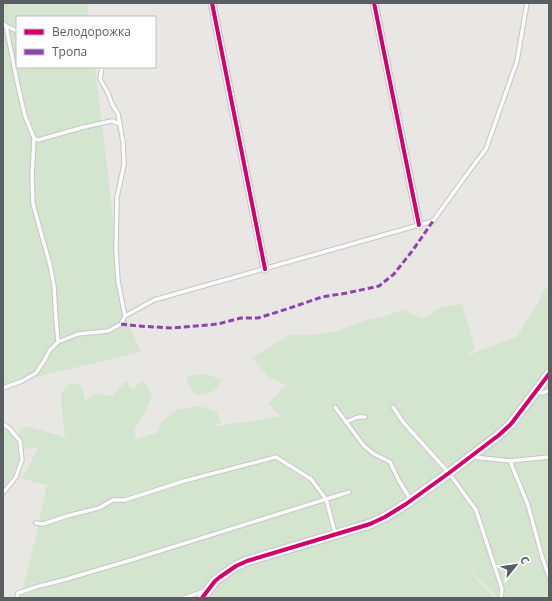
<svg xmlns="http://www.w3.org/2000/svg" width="552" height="601" viewBox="0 0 552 601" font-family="'Open Sans',sans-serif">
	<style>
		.green { fill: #d4e5cf }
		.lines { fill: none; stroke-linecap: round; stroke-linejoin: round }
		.lane-casing { stroke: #c5c5c5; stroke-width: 5.5 }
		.street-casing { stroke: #c5c5c5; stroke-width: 9 }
		.secondary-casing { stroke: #c4c5c5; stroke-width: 11 }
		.lane { stroke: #fcfbfb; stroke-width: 3.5 }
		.street { stroke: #fcfbfb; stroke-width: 7 }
		.secondary { stroke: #fcfbfb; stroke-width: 9 }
		.quiet { stroke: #8e44ad; stroke-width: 3; stroke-dasharray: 6 3; stroke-linecap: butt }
		.cycleway-casing { stroke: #fff; stroke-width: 6 }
		.cycleway { stroke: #d6006c; stroke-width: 4 }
	</style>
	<rect width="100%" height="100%" fill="#e9e7e4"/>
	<g class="green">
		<polygon points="3,3 87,3 89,17 17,17 17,67 95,67 125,316 141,352 36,377 3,386"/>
		<path d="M 549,283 L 549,598 L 498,598 L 450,551 L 495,598 L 20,598 L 30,561 L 47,485 L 22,479 L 38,448 L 21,449 L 20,446 C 19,464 15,474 3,488 L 3,425 L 19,440 L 18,435 L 26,426 L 65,437 L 62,410 L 61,393 L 71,382 L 82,386 L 85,400 L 94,393 L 112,396 L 126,381 L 132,389 L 143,381 L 152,394 L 147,409 L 134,429 L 136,439 L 158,432 L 163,420 L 178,409 L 199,406 L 216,411 L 221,423 L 211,427 L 283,416 L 278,414 L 268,403 L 286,385 L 270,378 L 252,358 L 290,335 L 314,335 L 333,332 L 367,320 L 388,315 L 404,309 L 422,319 L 441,307 L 462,304 L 475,349 L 466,356 L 517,337 Z"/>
		<path d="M 206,374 L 222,380 C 214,392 210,396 195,394 L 188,383 L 186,377 L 195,375 Z"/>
	</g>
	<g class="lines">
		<g class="lane-casing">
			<g id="lane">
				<polyline points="3,23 6,26 18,86 25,116 34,138 38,140 84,127 112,121 120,124"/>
				<polyline points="6,26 17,31"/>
				<polyline points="34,138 32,177 33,204 50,265 54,286 56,319 58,342"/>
				<polyline points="125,316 154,300 433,221 470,170 486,149 517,61 527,3"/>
				<polyline points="3,388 22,381 36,373 44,361 50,350 58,342 78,334 108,331 121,324 125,316 118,281 116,249 117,197 124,165 123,142 118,114 112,104 108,93 100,79 102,67"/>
				<polyline points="536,392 543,393 549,390"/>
				<polyline points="335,407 364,446 374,454 390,462 399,481 411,500"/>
				<polyline points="393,407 403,422 449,473 476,510 502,589 501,598"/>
				<polyline points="346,422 358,417 365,417"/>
				<polyline points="3,424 9,428 20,441 22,460 16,477 3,493"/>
				<polyline points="473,457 510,461 549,457"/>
				<polyline points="510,461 528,505 543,560 549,577"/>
				<polyline points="36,523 43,524 67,516 99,508 113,500 125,500 184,481 276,457 295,469 311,479 326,499 335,533"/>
				<polyline points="17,598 18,593 36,587 67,579 131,560 349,492"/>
				<polyline points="184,598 205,591"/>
			</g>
		</g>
		<g class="street-casing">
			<g id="street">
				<polyline points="212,3 265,269"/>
				<polyline points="374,3 419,225"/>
			</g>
		</g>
		<g class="secondary-casing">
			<polyline id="secondary" points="202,598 215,581 220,577 236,566 247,561 370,524 385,517 406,504 449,473 499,435 511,424 549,374"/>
		</g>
		<use href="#lane" class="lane"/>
		<use href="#street" class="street"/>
		<use href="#secondary" class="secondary"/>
		<polyline class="quiet" points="121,324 138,326 172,328 218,324 241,318 258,318 287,309 322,297 347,293 379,286 394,274 413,250 433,221"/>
		<g class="cycleway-casing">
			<g id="cycleway">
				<polyline points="212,3 265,269"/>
				<polyline points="374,3 419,225"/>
				<polyline points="202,598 215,581 220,577 236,566 247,561 370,524 385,517 406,504 449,473 499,435 511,424 549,374"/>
			</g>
		</g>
		<use href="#cycleway" class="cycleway"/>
	</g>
	<rect width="552" height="601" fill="none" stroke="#595e62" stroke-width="8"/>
	<rect x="16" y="16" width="140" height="52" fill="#ffffff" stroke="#bdbfc0"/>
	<rect x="24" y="29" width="20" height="6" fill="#d6006c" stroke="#bdbfc0"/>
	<text x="52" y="36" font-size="12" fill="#595e62">Велодорожка</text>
	<rect x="24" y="49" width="20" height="6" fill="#8e44ad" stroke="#bdbfc0"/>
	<text x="52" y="56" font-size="12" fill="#595e62">Тропа</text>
	<g transform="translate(516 565) rotate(60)" stroke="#ffffff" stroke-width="3" paint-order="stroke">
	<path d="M0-3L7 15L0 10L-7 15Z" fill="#595e62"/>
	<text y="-6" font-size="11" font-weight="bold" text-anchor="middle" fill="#595e62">С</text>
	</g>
</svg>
